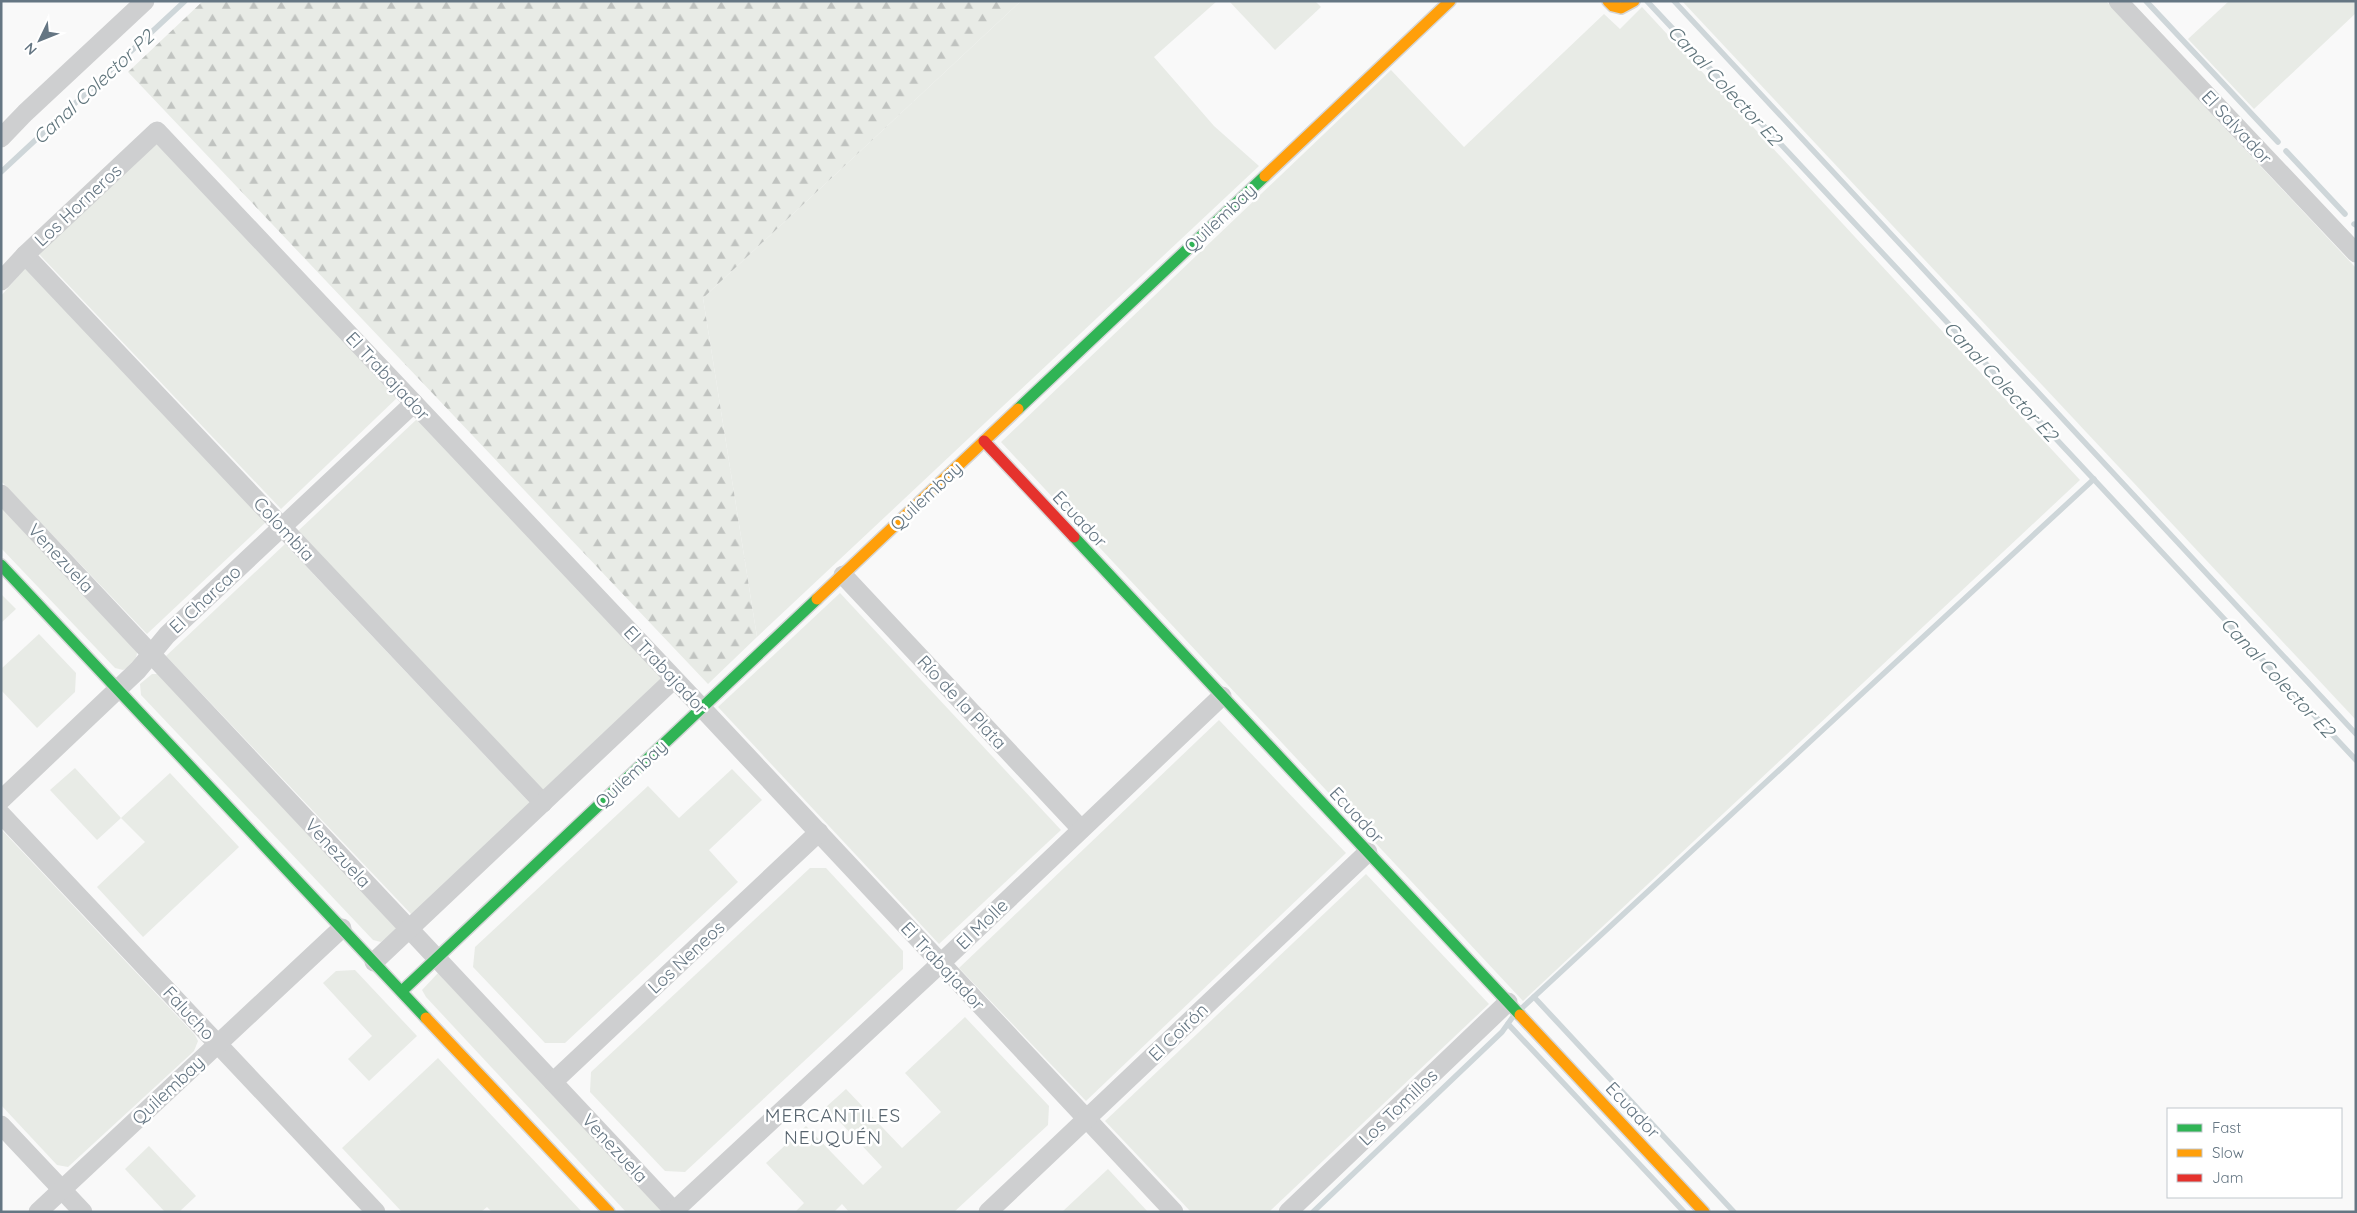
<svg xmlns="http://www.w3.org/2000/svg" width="2357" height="1213" viewBox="0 0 2357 1213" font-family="Quicksand,sans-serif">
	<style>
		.grass { fill: #e8ebe6 }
		.forest { fill: url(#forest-firs) }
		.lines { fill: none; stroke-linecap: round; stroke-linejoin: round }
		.stream { stroke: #ced6d9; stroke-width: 5.5 }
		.fast-casing { stroke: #d5d6d7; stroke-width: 14 }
		.slow-casing { stroke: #d5d6d7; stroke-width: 14 }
		.jam-casing { stroke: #d5d6d7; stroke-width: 14 }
		.street { stroke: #cecfd0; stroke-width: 19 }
		.fast { stroke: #30b455; stroke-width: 11 }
		.slow { stroke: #ff9f0a; stroke-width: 11 }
		.jam { stroke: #e5322d; stroke-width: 11 }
		.labels { text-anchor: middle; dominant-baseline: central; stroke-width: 5; stroke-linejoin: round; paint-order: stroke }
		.street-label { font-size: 18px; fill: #657683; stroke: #fff }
		.water-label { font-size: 19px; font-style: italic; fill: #60757c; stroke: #fff }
		.neighbourhood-label { font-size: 19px; letter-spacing: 1px; fill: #57646e; stroke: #fff }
	</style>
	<defs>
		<pattern id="forest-firs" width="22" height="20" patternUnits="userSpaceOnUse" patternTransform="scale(1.25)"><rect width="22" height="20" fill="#e8ebe6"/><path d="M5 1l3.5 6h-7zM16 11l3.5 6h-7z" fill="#c0c3c0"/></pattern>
	</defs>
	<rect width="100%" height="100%" fill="#f9f9f9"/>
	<g class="grass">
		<polygon points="1021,1 1217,1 1154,57 1214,126 1259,166 757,637 703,298"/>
		<polygon points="1229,1 1315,1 1321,7 1275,50"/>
		<polygon points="1682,1 2106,1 2356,268 2356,720"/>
		<polygon points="2229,1 2356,1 2356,13 2254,109 2188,39"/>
		<polygon points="1642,7 2080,480 1523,1001 1001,442 1391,70 1464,147 1604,14 1620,29"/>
		<polygon points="157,142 399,396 281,509 38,253"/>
		<polygon points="25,268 266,522 147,634 1,481 1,296"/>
		<polygon points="417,419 662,678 543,790 298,531"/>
		<path d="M 1,506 L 137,652 C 137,660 130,667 123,670 L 115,668 L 1,548 Z"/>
		<polygon points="285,544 530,803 412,915 166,656"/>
		<polygon points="840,593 1061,830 939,944 718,707"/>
		<polygon points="1,594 16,609 1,623"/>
		<polygon points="39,634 76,673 75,692 37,728 1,690 1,669"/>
		<polygon points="152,674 158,674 396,928 395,930 381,942 373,940 141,695 140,684"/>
		<polygon points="1219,720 1346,853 1086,1101 959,968"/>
		<polygon points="75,768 121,818 170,773 239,847 143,937 97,887 145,842 121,818 97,840 50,790"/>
		<polygon points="732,769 762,800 709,850 738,882 565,1043 545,1043 473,967 475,947 648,786 679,818"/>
		<polygon points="1,829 195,1035 198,1041 194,1051 68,1167 57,1165 1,1105"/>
		<polygon points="810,868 826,868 903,951 903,969 685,1172 665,1171 590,1092 591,1072"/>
		<polygon points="1366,874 1489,1004 1269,1212 1191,1212 1105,1121"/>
		<polygon points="355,970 417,1036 369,1081 348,1059 372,1036 323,983 336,971"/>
		<polygon points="438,973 665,1212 626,1212 426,997 422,990"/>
		<polygon points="965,1017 1049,1106 1048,1125 954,1212 849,1212 842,1204 834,1212 795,1212 804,1203 766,1163 806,1126 863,1185 882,1167 826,1107 846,1089 902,1148 941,1112 905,1073"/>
		<polygon points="438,1058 582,1212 492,1212 487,1207 481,1212 402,1212 342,1148"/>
		<polygon points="149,1146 196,1196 179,1212 165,1212 125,1169"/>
		<polygon points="1108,1169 1148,1212 1062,1212"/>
	</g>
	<polygon class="forest" points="203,1 1021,1 703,298 757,637 708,684 128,72"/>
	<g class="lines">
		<g class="stream">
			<polyline points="1647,1 2356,760"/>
			<polyline points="1674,1 2356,734"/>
			<polyline points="2146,1 2278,142"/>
			<polyline points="2286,151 2345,214"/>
			<polyline points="1,172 185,1"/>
			<polyline points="2354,224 2356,225"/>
			<polyline points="1534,997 1734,1212"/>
			<polyline points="1523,1007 2094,479"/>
			<polyline points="1508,1024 1684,1212"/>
			<polyline points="1313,1212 1502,1032 1512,1018"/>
		</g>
		<g class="fast-casing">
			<g id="fast">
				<polyline points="1018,409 1265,176"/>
				<polyline points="1074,537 1520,1015"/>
				<polyline points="1,565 426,1018"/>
				<polyline points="402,991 817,599"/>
			</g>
		</g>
		<g class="slow-casing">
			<g id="slow">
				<polyline points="1608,1 1613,6 1621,8 1634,1"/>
				<polyline points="1265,176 1450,1"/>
				<polyline points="817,599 1018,409"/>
				<polyline points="1520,1015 1704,1212"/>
				<polyline points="426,1018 609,1212"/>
			</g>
		</g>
		<g class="jam-casing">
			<polyline id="jam" points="984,441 1074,537"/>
		</g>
		<g class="street">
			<polyline points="2118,1 2356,253"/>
			<polyline points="1,138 25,113 145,1"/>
			<polyline points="25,255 543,803"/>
			<polyline points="1,281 25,255 157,131 702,708 1174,1212"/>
			<polyline points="1,494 675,1212"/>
			<polyline points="843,575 1081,829"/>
			<polyline points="1,800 138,670 167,635 414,403"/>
			<polyline points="1,814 376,1212"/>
			<polyline points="374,962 674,679"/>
			<polyline points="553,1082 819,832"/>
			<polyline points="1,1125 83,1212"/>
			<polyline points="674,1211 941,963 1222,696"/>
			<polyline points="38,1212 342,928"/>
			<polyline points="988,1212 1368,852"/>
			<polyline points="1288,1212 1508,1002"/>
		</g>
		<use href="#fast" class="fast"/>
		<use href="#slow" class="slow"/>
		<use href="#jam" class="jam"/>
	</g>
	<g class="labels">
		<g class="street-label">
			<text transform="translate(2237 127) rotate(47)">El Salvador</text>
			<text transform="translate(78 205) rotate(-43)">Los Horneros</text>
			<text transform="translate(1220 218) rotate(-43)">Quilembay</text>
			<text transform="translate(388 376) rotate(47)">El Trabajador</text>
			<text transform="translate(926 496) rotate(-43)">Quilembay</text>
			<text transform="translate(1080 519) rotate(47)">Ecuador</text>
			<text transform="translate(284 529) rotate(47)">Colombia</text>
			<text transform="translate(61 558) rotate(47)">Venezuela</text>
			<text transform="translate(205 599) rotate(-43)">El Charcao</text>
			<text transform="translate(666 670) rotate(47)">El Trabajador</text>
			<text transform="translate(962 702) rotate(47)">Río de la Plata</text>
			<text transform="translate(631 774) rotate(-43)">Quilembay</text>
			<text transform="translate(1357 815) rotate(47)">Ecuador</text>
			<text transform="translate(338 853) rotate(47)">Venezuela</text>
			<text transform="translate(982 924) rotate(-44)">El Molle</text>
			<text transform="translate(686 957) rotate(-43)">Los Neneos</text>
			<text transform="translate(943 966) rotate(47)">El Trabajador</text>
			<text transform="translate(189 1013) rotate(47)">Falucho</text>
			<text transform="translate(1178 1032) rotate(-44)">El Coirón</text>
			<text transform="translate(168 1090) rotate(-43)">Quilembay</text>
			<text transform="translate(1398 1107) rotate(-44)">Los Tomillos</text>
			<text transform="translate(1633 1110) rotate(47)">Ecuador</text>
			<text transform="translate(615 1148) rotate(47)">Venezuela</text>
		</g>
		<g class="water-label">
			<text transform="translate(1725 85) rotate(47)">Canal Colector E2</text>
			<text transform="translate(93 87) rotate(-43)">Canal Colector P2</text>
			<text transform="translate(2001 381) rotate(47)">Canal Colector E2</text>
			<text transform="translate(2278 677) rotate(47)">Canal Colector E2</text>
		</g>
		<g class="neighbourhood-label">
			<text x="833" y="1115">MERCANTILES<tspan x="833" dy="22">NEUQUÉN</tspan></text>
		</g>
	</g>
	<rect width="2357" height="1213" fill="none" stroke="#657683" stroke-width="5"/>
	<rect x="2167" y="1108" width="175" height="90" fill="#ffffff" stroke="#c1c8cd"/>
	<rect x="2177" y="1124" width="25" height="8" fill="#30b455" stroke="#c1c8cd"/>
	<text x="2212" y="1133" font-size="15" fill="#657683">Fast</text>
	<rect x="2177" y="1149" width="25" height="8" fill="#ff9f0a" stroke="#c1c8cd"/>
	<text x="2212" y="1158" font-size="15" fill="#657683">Slow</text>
	<rect x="2177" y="1174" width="25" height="8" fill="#e5322d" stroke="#c1c8cd"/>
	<text x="2212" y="1183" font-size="15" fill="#657683">Jam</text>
	<g transform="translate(40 40) rotate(227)" stroke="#ffffff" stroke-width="4" paint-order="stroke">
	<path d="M0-4L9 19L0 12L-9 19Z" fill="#657683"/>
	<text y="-8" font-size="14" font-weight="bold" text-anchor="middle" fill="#657683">N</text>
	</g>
</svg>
